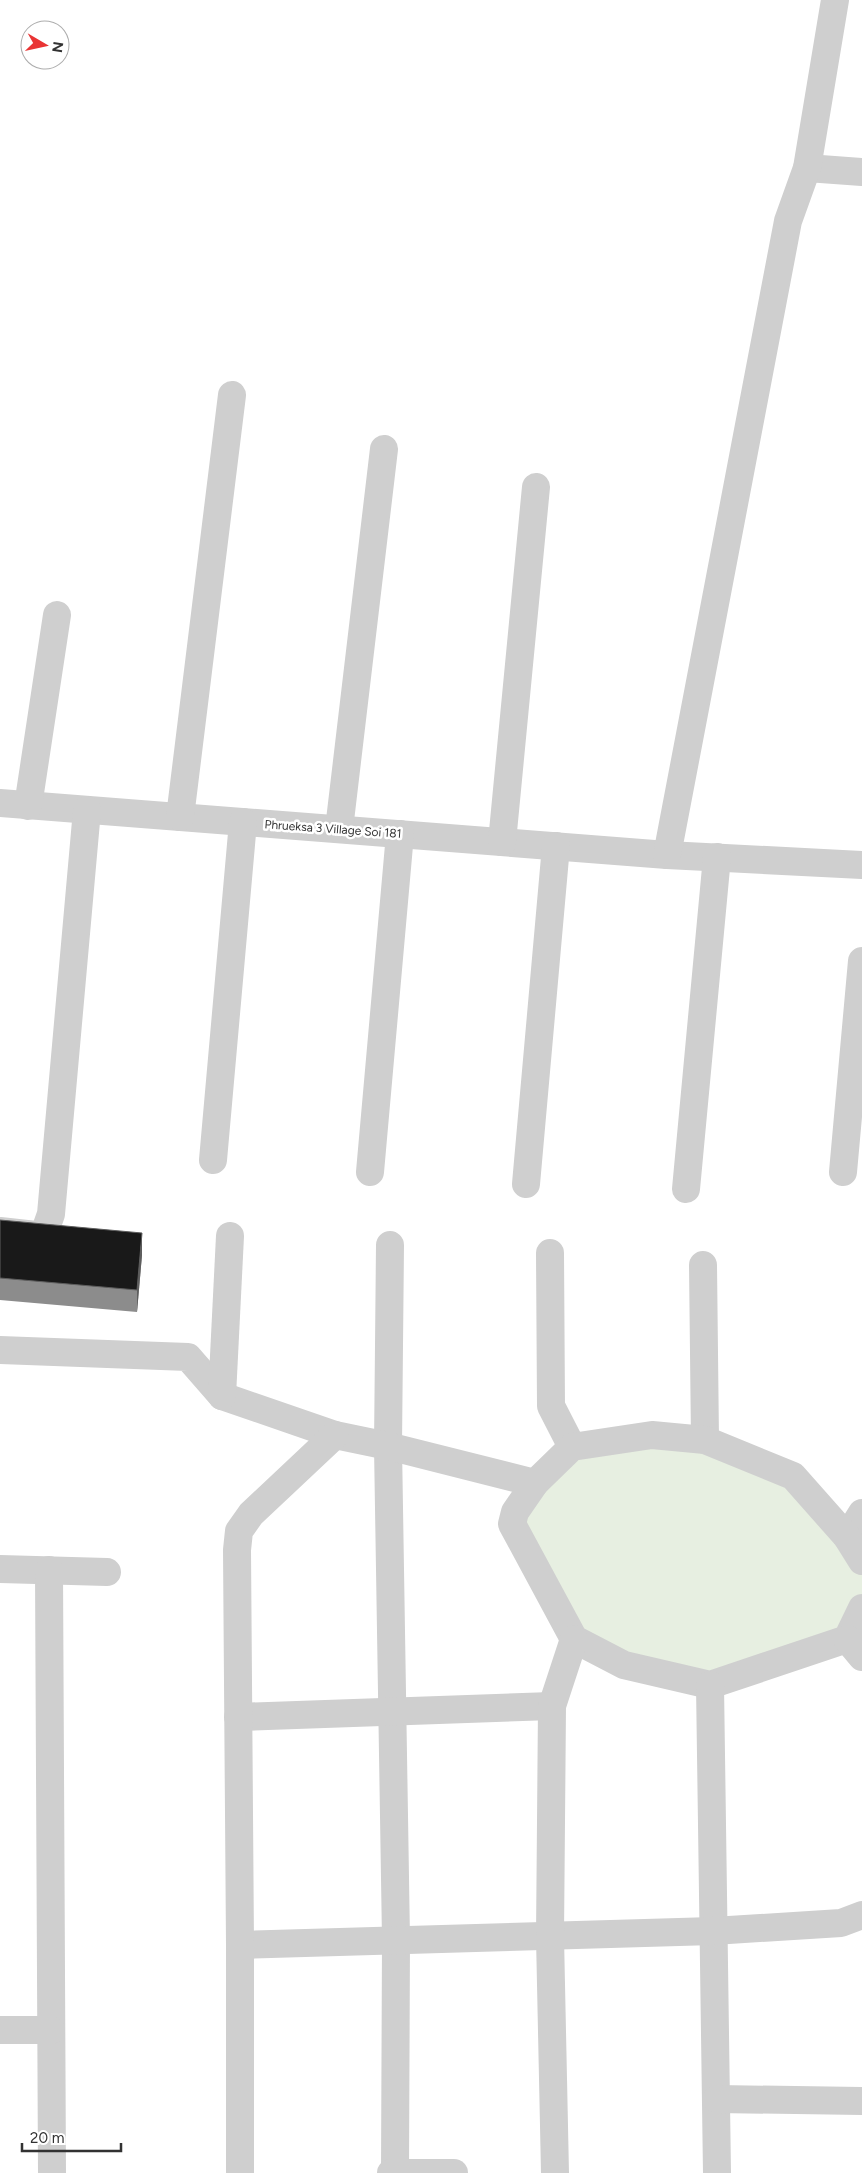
<svg xmlns="http://www.w3.org/2000/svg" width="862" height="2173" viewBox="0 0 862 2173" font-family="Figtree,sans-serif">
	<style>
		.green { fill: #e7efe1 }
		.lines { fill: none; stroke-linecap: round; stroke-linejoin: round }
		.minor { stroke: #cfcfcf; stroke-width: 28 }
		.wall { fill: #8c8c8c }
		.shaded-wall { fill: #5e5e5e }
		.building { fill: #191919; stroke: #5e5e5e }
		.labels { text-anchor: middle; dominant-baseline: central; stroke-width: 5; stroke-linejoin: round; paint-order: stroke }
		.street-label { font-size: 12px; fill: #323232; stroke: #fff }
	</style>
	<rect width="100%" height="100%" fill="#fff"/>
	<polygon class="green" points="705,1440 793,1476 862,1564 862,1608 847,1639 710,1685 574,1639 512,1524 572,1447"/>
	<g class="lines">
		<g class="minor">
			<polyline points="807,168 862,172"/>
			<polyline points="0,803 667,855 862,865"/>
			<polyline points="28,806 57,615"/>
			<polyline points="180,817 232,395"/>
			<polyline points="339,829 384,449"/>
			<polyline points="502,842 536,487"/>
			<polyline points="667,855 788,221 807,168 835,0"/>
			<polyline points="213,1160 243,822"/>
			<polyline points="370,1172 400,834"/>
			<polyline points="843,1172 862,961"/>
			<polyline points="526,1184 556,846"/>
			<polyline points="686,1189 717,857"/>
			<polyline points="0,1231 36,1235 45,1231 51,1214 87,810"/>
			<polyline points="390,1245 388,1446 396,1939 395,2173"/>
			<polyline points="550,1253 551,1406 572,1447"/>
			<polyline points="703,1265 705,1440"/>
			<polyline points="0,1350 188,1357 222,1396 335,1435 388,1446 535,1483"/>
			<polyline points="222,1396 230,1236"/>
			<polyline points="847,1537 862,1513"/>
			<polyline points="862,1561 847,1537 793,1476 705,1440 652,1435 572,1447 535,1483 515,1512 512,1524 574,1639 624,1665 710,1685 847,1639 862,1608"/>
			<polyline points="0,1569 107,1572"/>
			<polyline points="49,1570 52,2173"/>
			<polyline points="847,1639 862,1657"/>
			<polyline points="710,1685 717,2173"/>
			<polyline points="238,1717 552,1706"/>
			<polyline points="240,1945 713,1931 841,1923 862,1915"/>
			<polyline points="0,2030 51,2030"/>
			<polyline points="717,2099 862,2101"/>
			<polyline points="240,2173 240,1945 237,1550 239,1531 251,1514 335,1435"/>
			<polyline points="391,2173 454,2173"/>
			<polyline points="555,2173 550,1937 552,1706 574,1639"/>
		</g>
	</g>
	<polygon class="wall" points="0,1220 142,1255 137,1312 0,1300"/>
	<polygon class="shaded-wall" points="142,1233 142,1255 137,1312 137,1290"/>
	<polygon class="building" points="0,1220 142,1233 137,1290 0,1278"/>
	<g class="labels">
		<g class="street-label">
			<text transform="translate(333 829) rotate(4)">Phrueksa 3 Village Soi 181</text>
		</g>
	</g>
	<g transform="translate(45 45) rotate(99)"><circle r="24" fill="#ffffff" stroke="#adadad"/>
	<path d="M0-4L9 19L0 12L-9 19Z" fill="#e93434"/>
	<text y="-8" font-size="14" font-weight="bold" text-anchor="middle" fill="#323232">N</text>
	</g>
	<path d="M22 2143v8h99v-8" fill="none" stroke="#323232" stroke-width="2.5"/>
	<text x="30" y="2143" font-size="15" fill="#323232" stroke="#ffffff" stroke-width="4" paint-order="stroke">20 m</text>
</svg>
